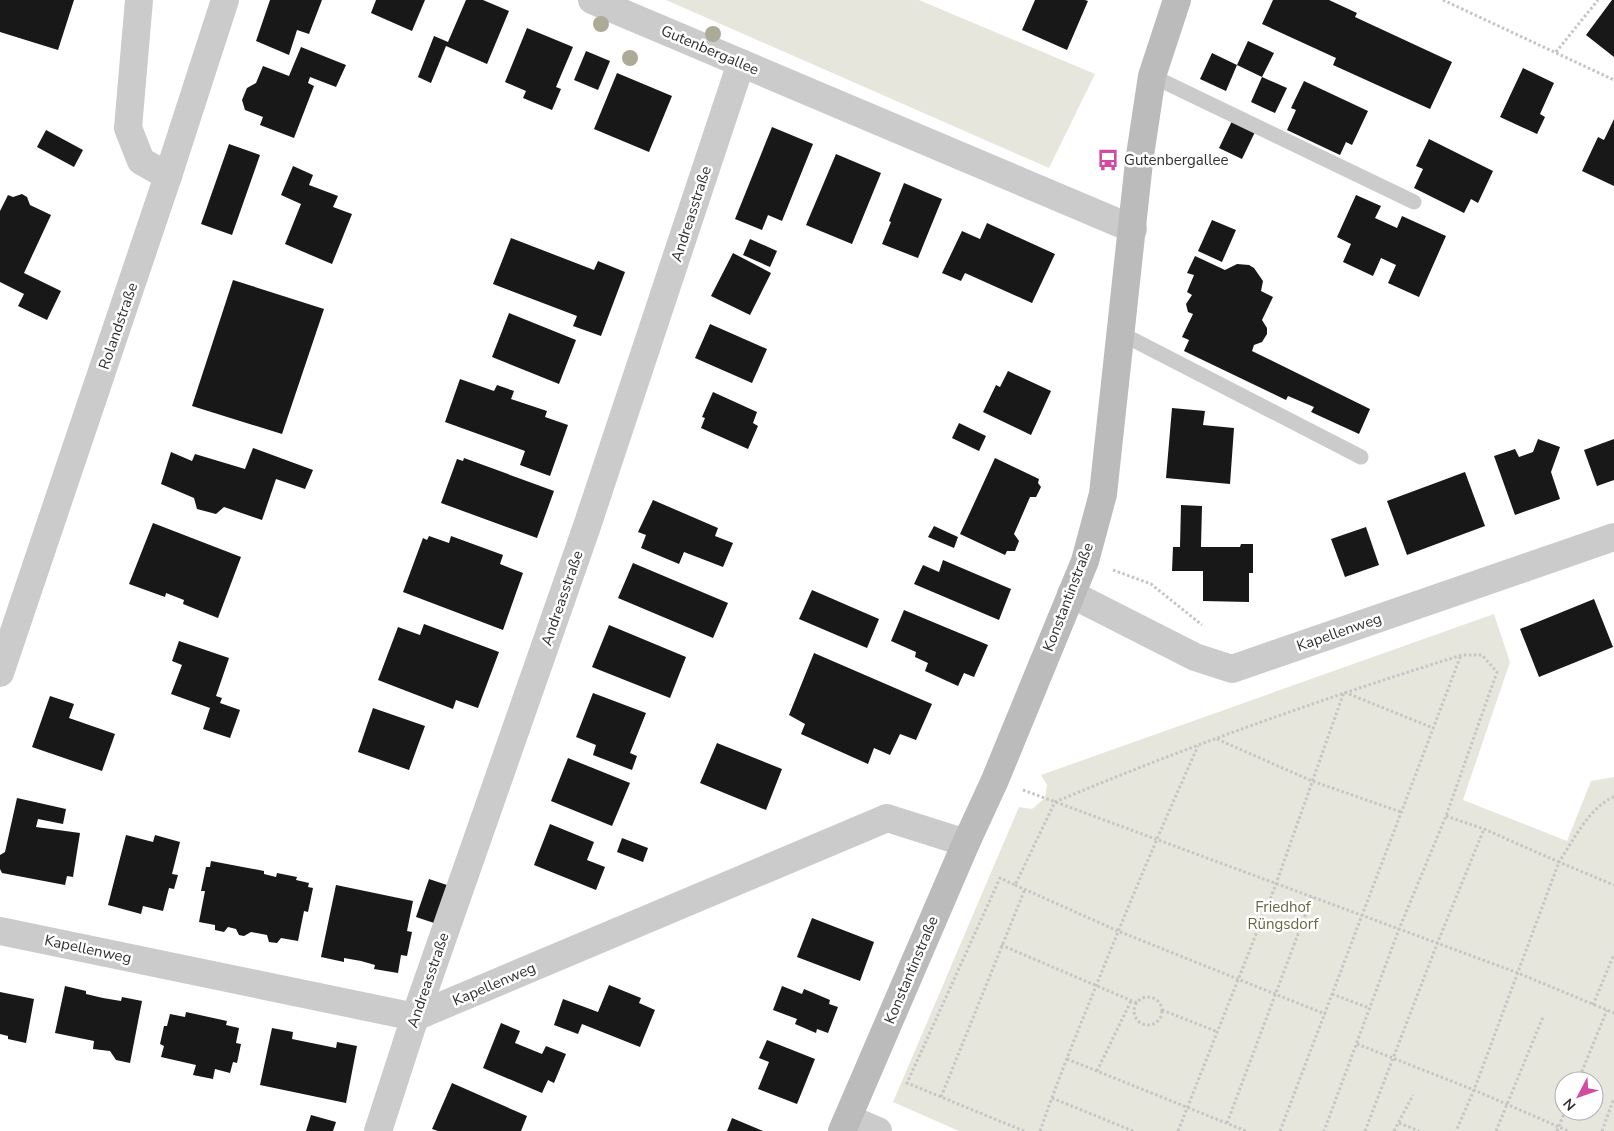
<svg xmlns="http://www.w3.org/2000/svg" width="1614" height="1131" viewBox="0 0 1614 1131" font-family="'Nunito Sans',sans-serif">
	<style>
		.green { fill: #e7e6dc; fill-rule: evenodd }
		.building { fill: #181818 }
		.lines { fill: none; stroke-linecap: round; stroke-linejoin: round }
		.path { stroke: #c5c5c5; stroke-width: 3; stroke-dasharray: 2.5 2.5; stroke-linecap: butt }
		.service { stroke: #cbcbcb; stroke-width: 15 }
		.minor { stroke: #cbcbcb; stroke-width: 28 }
		.secondary { stroke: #bbb; stroke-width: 28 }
		.tree { fill: #acab98 }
		.labels { text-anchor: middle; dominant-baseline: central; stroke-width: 5; stroke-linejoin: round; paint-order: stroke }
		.street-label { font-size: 15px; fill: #313131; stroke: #fff }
		.poi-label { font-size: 15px; fill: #313131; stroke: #fff; text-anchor: start }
		.park-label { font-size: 15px; fill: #686743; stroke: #fff }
	</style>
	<rect width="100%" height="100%" fill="#fff"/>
	<g class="green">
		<polygon points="666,0 919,0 1095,74 1049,168"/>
		<path d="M 1494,614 L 1510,662 L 1463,800 L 1567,841 L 1591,781 L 1614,777 L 1614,1131 L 959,1131 L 893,1102 L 1019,807 L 1032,809 L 1045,798 L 1047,785 L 1041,775 ZM 1564,1081 L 1594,1081 L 1594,1111 L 1564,1111 Z"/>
	</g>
	<g class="building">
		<polygon points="0,0 74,0 58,50 0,32"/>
		<polygon points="270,0 322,0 309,34 297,30 289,55 256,41"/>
		<polygon points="376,0 425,0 412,31 371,13"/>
		<polygon points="466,0 483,0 509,11 487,64 446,46 431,83 418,77 434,36 448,42"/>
		<polygon points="1035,0 1085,0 1088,1 1067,50 1022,30"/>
		<polygon points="1273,0 1329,0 1357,13 1355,17 1452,62 1430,109 1333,65 1336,58 1262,24"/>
		<polygon points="1612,0 1614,0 1614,57 1586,35"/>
		<polygon points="527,28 573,47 556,87 561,89 552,110 523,98 526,91 505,82"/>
		<polygon points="1248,41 1274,53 1262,77 1237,65"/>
		<polygon points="301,47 346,65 336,87 310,77 308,83 314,86 294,138 260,125 263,117 245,110 242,100 247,88 256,83 263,66 289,76"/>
		<polygon points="586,51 610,61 598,90 574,80"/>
		<polygon points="1212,53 1237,65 1226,91 1200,79"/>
		<polygon points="1523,68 1554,83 1540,114 1545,117 1537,134 1500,117"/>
		<polygon points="617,73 672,96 649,152 594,129"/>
		<polygon points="1262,77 1287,88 1275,113 1251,102"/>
		<polygon points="1304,81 1368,111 1352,145 1346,142 1340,155 1287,130 1296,110 1291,108"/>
		<polygon points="1614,119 1614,186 1582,171 1598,137 1604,140"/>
		<polygon points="1232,121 1255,132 1242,159 1219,148"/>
		<polygon points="772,127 813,144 782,221 768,215 762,230 735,219"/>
		<polygon points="46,130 83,150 74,167 37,147"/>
		<polygon points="1429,139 1493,171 1478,203 1471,199 1464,213 1414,188 1423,169 1416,166"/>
		<polygon points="229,144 260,155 232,235 201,224"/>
		<polygon points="836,154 881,173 852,244 806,225"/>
		<polygon points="293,166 313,175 309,185 338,196 333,207 352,214 332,264 285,244 301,204 281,195"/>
		<polygon points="904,183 942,199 918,258 882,244 891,222 889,221"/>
		<polygon points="22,194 27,197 30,205 51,215 24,273 61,291 47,320 18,306 24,294 0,282 0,211 8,195 13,197"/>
		<polygon points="1356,195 1381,206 1375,218 1397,228 1402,216 1446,236 1419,297 1388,283 1396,265 1381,258 1373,276 1343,262 1351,244 1337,237"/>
		<polygon points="1212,220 1236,230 1222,262 1198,251"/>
		<polygon points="987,223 1055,254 1032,303 965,273 961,281 942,273 962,231 980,239"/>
		<polygon points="511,238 594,270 598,261 625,272 601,336 573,326 577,316 493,284"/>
		<polygon points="750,239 777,251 770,267 743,255"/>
		<polygon points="733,253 771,273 750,315 711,296"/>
		<polygon points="1195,256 1225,270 1237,264 1249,265 1254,268 1263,281 1261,291 1273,297 1262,320 1267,328 1267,334 1262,342 1254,345 1252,351 1370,409 1359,434 1311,412 1314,407 1288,396 1286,400 1184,351 1189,340 1182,337 1193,314 1188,312 1186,304 1192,295 1187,292 1194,275 1187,273"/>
		<polygon points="233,280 324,309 282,434 192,406"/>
		<polygon points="509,313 576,340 559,384 492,357"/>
		<polygon points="710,324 767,349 752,383 695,358"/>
		<polygon points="1008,371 1051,391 1031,435 983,412 996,385 1000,387"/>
		<polygon points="460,379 494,391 497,385 514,391 511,399 547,411 545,417 568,425 550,476 520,465 525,451 445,422"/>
		<polygon points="713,392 757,412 753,423 758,426 748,449 701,428 705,418 702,417"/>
		<polygon points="1172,408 1205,411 1203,425 1234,428 1230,484 1166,478"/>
		<polygon points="959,423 986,436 979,451 952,438"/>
		<polygon points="1538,439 1560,447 1551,472 1560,499 1515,515 1494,456 1515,449 1519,457 1533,452"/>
		<polygon points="1614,439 1614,480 1597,486 1584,450"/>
		<polygon points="253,448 313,470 305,489 276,479 262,520 224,507 216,514 197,509 194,498 161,484 171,452 192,461 195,454 245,469"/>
		<polygon points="464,458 554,491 537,538 441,503 457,459 463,461"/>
		<polygon points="995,458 1039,479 1038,483 1041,487 1036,497 1030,497 1014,534 1019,541 1015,551 1007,551 1005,555 960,534"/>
		<polygon points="1465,472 1485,526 1407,555 1387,501"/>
		<polygon points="653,500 718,528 715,536 733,543 723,567 684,552 679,564 641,548 646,535 638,532"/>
		<polygon points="1181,505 1202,506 1201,547 1240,547 1241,544 1253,544 1253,573 1249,573 1249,602 1203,601 1203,571 1172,571 1173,547 1180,547"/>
		<polygon points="153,523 241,557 218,618 183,604 184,600 166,593 165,597 129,584"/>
		<polygon points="934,526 958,537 954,548 928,537"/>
		<polygon points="1366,527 1379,565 1345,577 1331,539"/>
		<polygon points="429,536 449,543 451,536 503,555 500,564 523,573 503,630 403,592 423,538 427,540"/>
		<polygon points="943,560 1011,589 999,620 914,584 923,565 939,572"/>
		<polygon points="633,563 728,603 713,638 618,598"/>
		<polygon points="812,590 879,619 867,648 799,619"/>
		<polygon points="1594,599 1613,647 1539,677 1520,629"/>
		<polygon points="904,610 988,645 974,677 964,673 958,686 925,671 928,663 915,657 916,652 891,641"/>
		<polygon points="424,624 499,652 478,708 456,700 453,709 378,680 398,627 420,635"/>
		<polygon points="609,625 686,657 670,698 592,667"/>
		<polygon points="179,641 229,658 216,696 222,698 220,703 240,710 230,738 203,729 210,708 171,694 182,665 172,661"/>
		<polygon points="814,653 932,704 916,740 900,734 890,755 874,748 868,764 801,734 805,724 789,715"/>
		<polygon points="593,693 646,713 630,753 637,756 632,770 593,755 596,745 576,737"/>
		<polygon points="50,696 74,704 69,718 115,734 102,771 32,747"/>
		<polygon points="373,708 425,726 409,770 358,752"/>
		<polygon points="717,743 782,769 766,810 700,783"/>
		<polygon points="568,758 630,783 612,826 551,801"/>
		<polygon points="17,798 66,809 63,824 38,819 36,827 80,833 73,877 67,876 65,885 2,873 0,869 0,855 5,852"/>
		<polygon points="550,824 594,842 587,860 605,867 596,890 534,865"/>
		<polygon points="126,835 153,842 155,835 180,842 172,874 178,875 174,889 169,888 163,911 143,906 141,914 108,905"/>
		<polygon points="622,838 648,848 643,862 617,852"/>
		<polygon points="211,861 264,871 264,874 276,877 277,873 297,877 296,880 309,883 308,887 313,888 308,912 304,911 298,941 281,938 277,943 269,942 267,935 251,932 244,936 239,935 236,929 228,927 224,932 215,930 215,925 199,922 205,891 201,891 206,867 210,867"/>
		<polygon points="429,879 447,885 434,923 416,917"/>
		<polygon points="336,885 413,901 407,931 412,932 407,956 401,955 398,973 374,969 375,965 361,961 344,958 344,962 321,957"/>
		<polygon points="812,918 874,942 860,981 797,957"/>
		<polygon points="609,985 641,998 639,1003 655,1010 640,1047 582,1024 578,1034 554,1025 563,999 598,1012"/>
		<polygon points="65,986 86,991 86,994 103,998 121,1001 122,997 142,1001 130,1063 116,1060 110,1051 93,1049 94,1041 55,1033"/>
		<polygon points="782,986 802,994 804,989 830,1000 829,1004 838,1007 828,1033 817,1029 816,1033 795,1024 797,1019 773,1010"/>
		<polygon points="0,992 34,999 26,1043 8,1039 8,1036 0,1034"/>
		<polygon points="186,1012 227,1021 226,1025 239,1028 236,1043 241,1044 237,1063 233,1062 230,1073 215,1069 213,1079 193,1075 196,1065 161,1057 164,1046 160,1044 164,1026 167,1026 170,1014 185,1017"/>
		<polygon points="501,1023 520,1031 515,1043 542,1054 546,1046 566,1054 554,1083 548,1080 542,1093 483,1068"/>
		<polygon points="272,1028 293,1032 292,1039 336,1048 337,1042 357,1046 346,1103 260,1085"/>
		<polygon points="767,1040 815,1059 797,1104 758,1089 769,1062 759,1058"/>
		<polygon points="452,1083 527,1116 521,1131 438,1131 432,1129"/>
		<polygon points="311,1115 336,1122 333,1131 306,1131"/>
		<polygon points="732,1118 763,1131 727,1131"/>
	</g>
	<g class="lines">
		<g class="path">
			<polyline points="1443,0 1614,80"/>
			<polyline points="1556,52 1598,0"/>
			<polyline points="1113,570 1151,584 1202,625"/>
			<polyline points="1217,739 1312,781 1401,812"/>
			<polyline points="1023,790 1518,973 1614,1013"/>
			<path d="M 1614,797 C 1590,806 1573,841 1559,862 L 1614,885"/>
			<polyline points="1446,816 1484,829 1559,862 1474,1090 1456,1131"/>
			<polyline points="1015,885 1118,931 1325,1014"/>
			<polyline points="1001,945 1137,1003"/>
			<polyline points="1332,994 1369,1008"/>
			<circle cx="1148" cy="1011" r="14"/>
			<polyline points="1593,1005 1614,954"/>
			<polyline points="1162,1010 1218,1032"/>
			<polyline points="1357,1044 1474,1090 1568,1131"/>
			<polyline points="1067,1059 1246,1131"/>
			<polyline points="1097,1071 1131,1001"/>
			<polyline points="1578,1081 1607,1010"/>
			<polyline points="941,1097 1025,889"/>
			<polyline points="1052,1098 1133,1131"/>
			<polyline points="1227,1123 1312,897"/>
			<polyline points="1399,1123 1419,1131"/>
			<path d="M 1024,1131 L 907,1083 L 1000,878 L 1015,885 L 1055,802 C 1188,746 1324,698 1462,655 L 1482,655 L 1497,672 L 1446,816 L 1399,929 L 1324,1131"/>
			<path d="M 1040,1131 C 1056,1085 1074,1040 1092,996 C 1126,911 1161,828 1198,746"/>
			<polyline points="1178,1131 1276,884 1344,692 1433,728"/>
			<polyline points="1280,1131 1461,655"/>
			<polyline points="1365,1131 1437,944 1484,829"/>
			<polyline points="1394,1131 1413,1095"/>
			<polyline points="1496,1131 1543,1017"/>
			<polyline points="1557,1131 1565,1111"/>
			<polyline points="1602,1131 1614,1098"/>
		</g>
		<g class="service">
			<polyline points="1152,76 1414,202"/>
			<polyline points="1120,333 1361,457"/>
		</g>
		<g class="minor">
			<polyline points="139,0 128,128 141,161 168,176"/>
			<polyline points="592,0 1133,229"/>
			<polyline points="1071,594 1195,657 1232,669 1614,537"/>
			<polyline points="0,673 168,176 225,0"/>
			<polyline points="0,931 415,1017 887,818 966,843"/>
			<polyline points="848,1118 878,1131"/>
			<polyline points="378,1131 415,1017 586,529 741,63"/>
		</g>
		<polyline class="secondary" points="842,1131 966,843 995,780 1085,561 1103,494 1139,162 1152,76 1177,0"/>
	</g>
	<g class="tree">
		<circle cx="601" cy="24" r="8"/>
		<circle cx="713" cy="34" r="8"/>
		<circle cx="630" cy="58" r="8"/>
	</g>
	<defs>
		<g id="bus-bare" transform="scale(1.725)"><path d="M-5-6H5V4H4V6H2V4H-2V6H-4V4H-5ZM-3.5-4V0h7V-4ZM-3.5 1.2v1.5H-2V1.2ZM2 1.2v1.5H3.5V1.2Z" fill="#d14ba2" stroke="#fff" stroke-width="2.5" paint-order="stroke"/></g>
	</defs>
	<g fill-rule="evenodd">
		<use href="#bus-bare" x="1108" y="160"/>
	</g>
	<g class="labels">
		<g class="street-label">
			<text transform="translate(710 50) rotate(23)">Gutenbergallee</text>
			<text transform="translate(691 214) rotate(-72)">Andreasstraße</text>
			<text transform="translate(118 326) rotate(-71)">Rolandstraße</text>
			<text transform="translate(1068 597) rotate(-69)">Konstantinstraße</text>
			<text transform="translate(562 598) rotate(-71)">Andreasstraße</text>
			<text transform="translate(1339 632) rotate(-19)">Kapellenweg</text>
			<text transform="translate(88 949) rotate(12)">Kapellenweg</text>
			<text transform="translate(911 970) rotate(-67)">Konstantinstraße</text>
			<text transform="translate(428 980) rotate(-71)">Andreasstraße</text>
			<text transform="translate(494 984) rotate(-23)">Kapellenweg</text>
		</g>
		<g class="poi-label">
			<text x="1124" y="160">Gutenbergallee</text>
		</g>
		<g class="park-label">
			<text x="1283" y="907">Friedhof<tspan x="1283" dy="17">Rüngsdorf</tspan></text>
		</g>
	</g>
	<g transform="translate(1579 1096) rotate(229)"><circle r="24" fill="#ffffff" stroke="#adadad"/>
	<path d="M0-4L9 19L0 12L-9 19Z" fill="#d14ba2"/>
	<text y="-8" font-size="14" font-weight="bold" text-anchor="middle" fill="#313131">N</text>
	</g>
</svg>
